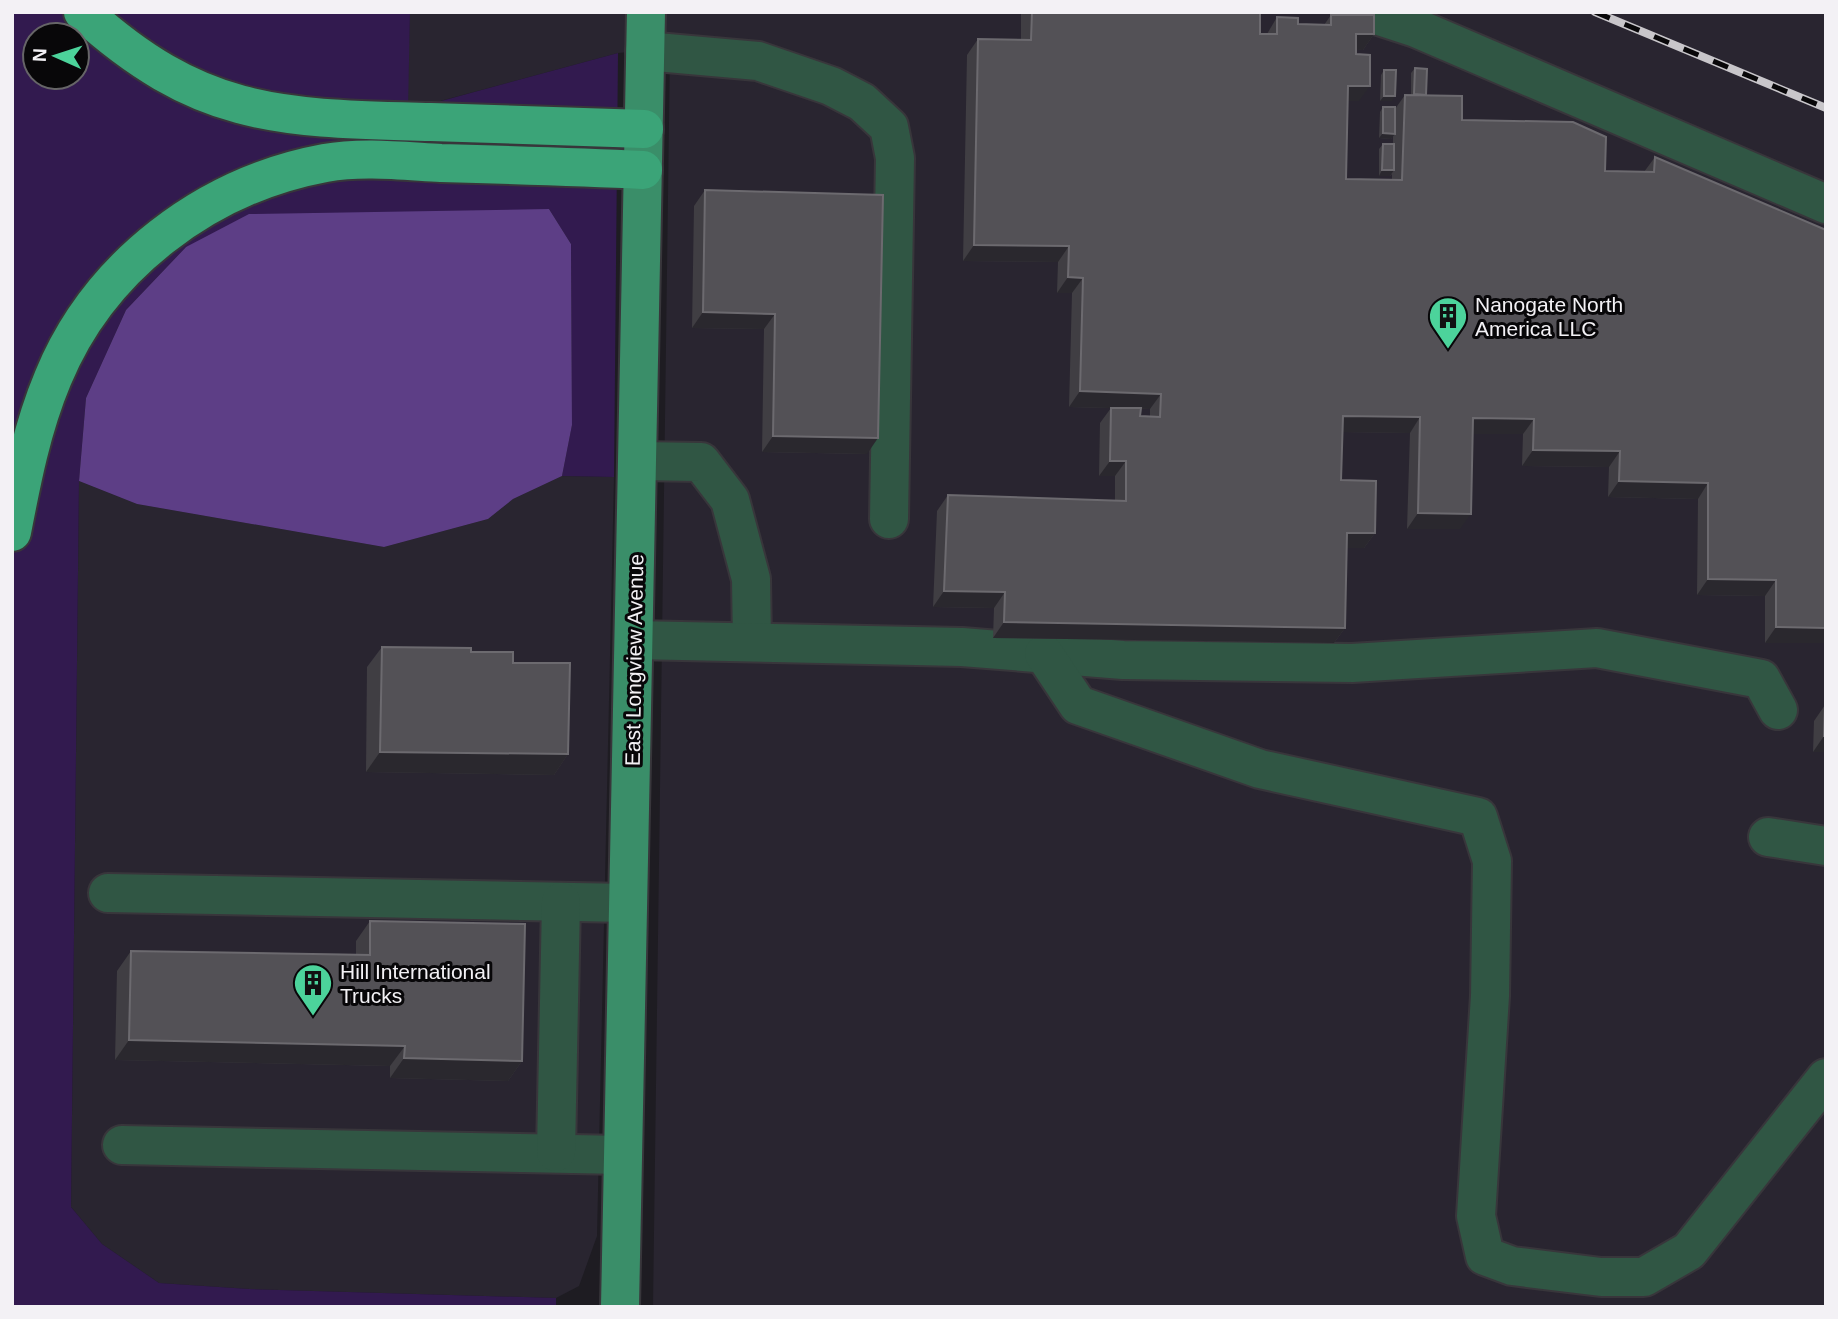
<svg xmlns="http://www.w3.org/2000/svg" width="1838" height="1319" viewBox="0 0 1838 1319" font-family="Helvetica,sans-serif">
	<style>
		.built { fill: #292530 }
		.green { fill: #321a4f; fill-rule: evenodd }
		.forest { fill: #5d3e86 }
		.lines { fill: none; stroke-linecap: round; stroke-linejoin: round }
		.minor-casing { stroke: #38363b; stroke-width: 42 }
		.major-casing { stroke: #38363b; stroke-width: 42 }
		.highway-casing { stroke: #38363b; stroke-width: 42 }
		.minor { stroke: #305644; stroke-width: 38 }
		.major { stroke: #3a8e69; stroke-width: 38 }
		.highway { stroke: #3ba478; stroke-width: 38 }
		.rail-casing { stroke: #c8c6ca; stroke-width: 8 }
		.rail { stroke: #080709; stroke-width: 5; stroke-dasharray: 16; stroke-linecap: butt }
		.wall { fill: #403e43; fill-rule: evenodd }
		.shaded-wall { fill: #2a282e }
		.building { fill: #535156; stroke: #6c6a6f; stroke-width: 2 }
		.labels { text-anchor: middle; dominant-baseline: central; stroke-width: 6; stroke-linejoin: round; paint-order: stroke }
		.poi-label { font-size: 21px; fill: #f3f1f5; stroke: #080709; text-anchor: start }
		.street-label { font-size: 21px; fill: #f3f1f5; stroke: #080709 }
	</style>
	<rect width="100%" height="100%" fill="#1e1c22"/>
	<g class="built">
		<polygon points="410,12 1826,12 1826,1307 653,1307 670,48 618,53 407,110"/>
		<polygon points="562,476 614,477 597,1236 579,1286 556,1298 249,1289 159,1283 102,1244 71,1207 79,481 137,504 384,547 488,519 513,499"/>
	</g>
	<path class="green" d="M 12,12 L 410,12 L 408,110 L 618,53 L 614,477 L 562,476 L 572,425 L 571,244 L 549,209 L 186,247 L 126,310 L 86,398 L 79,481 L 71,1207 L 102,1244 L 159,1283 L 249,1289 L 556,1298 L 556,1307 L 12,1307 ZM 35,35 L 77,35 L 77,77 L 35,77 Z"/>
	<polygon class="forest" points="549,209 571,244 572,425 562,476 513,499 488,519 384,547 137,504 79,481 86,398 126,310 186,247 249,214"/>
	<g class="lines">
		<g class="minor-casing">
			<g id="minor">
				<polyline points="1367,12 1416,28 1826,204"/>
				<polyline points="645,51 758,61 831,86 862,102 889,127 895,158 889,519"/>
				<polyline points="638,461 701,462 730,500 751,579 752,642"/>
				<polyline points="634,640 962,647 1123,660 1352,663 1597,648 1761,679 1778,710"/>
				<polyline points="1044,654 1078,705 1260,769 1478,817 1492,861 1490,996 1476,1216 1485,1256 1512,1266 1601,1277 1644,1277 1689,1251 1826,1078"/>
				<polyline points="1768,837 1826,846"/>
				<polyline points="108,893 628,903"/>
				<polyline points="122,1145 623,1155"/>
				<polyline points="556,1152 561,902"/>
			</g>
		</g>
		<g class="major-casing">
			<polyline id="major" points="620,1307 646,12"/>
		</g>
		<g class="highway-casing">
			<g id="highway">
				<path d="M 83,12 C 201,119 281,118 431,122 C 502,125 573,127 644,129"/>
				<path d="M 12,532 C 22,480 32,428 53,378 C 99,266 206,185 325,163 C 362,156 404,161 441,163 C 509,165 576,167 643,170"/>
			</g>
		</g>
		<use href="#minor" class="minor"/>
		<use href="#major" class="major"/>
		<use href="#highway" class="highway"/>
		<g class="rail-casing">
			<polyline id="rail" points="1595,12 1826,108"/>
		</g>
		<use href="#rail" class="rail"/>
	</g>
	<g class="wall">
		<path d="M 1021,12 L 1260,12 L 1260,34 L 1267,34 L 1277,17 L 1298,24 L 1324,25 L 1331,15 L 1374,34 L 1363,50 L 1356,49 L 1359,101 L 1348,101 L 1346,179 L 1392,180 L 1392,174 L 1390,176 L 1379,176 L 1379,149 L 1383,144 L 1393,144 L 1393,136 L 1391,139 L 1379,138 L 1380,112 L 1383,107 L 1395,109 L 1405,95 L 1411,95 L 1411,73 L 1415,68 L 1426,96 L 1462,120 L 1605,171 L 1644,172 L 1655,157 L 1826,230 L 1826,643 L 1765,643 L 1765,596 L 1697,595 L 1698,499 L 1608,497 L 1609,467 L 1522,466 L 1523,434 L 1473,434 L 1460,529 L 1407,529 L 1410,433 L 1342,432 L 1341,480 L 1375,533 L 1364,548 L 1347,548 L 1345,628 L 1334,643 L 993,638 L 994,608 L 933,607 L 937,511 L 948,495 L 1115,501 L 1115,476 L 1099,476 L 1100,423 L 1111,408 L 1069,407 L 1072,293 L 1057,293 L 1058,262 L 963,261 L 967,55 L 978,39 L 1021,40 ZM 1141,409 L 1150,409 L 1150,416 L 1140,416 Z"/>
		<polygon points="1384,70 1392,101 1380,101 1381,75"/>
		<polygon points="705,190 867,454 762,452 764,329 692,328 694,206"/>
		<polygon points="382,647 471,652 513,663 568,754 554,775 366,772 367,667"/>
		<polygon points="1825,705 1826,752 1813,752 1814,721"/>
		<polygon points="370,921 522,1061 508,1081 390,1078 390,1066 115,1060 117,971 131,951 356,954 356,941"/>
	</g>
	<g class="shaded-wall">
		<polygon points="1356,34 1374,34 1363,50 1345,49"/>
		<polygon points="1348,86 1370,86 1359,101 1337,101"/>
		<polygon points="1384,96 1395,96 1392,101 1380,101"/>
		<polygon points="1383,133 1395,134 1391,139 1379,138"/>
		<polygon points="1382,170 1394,170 1390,176 1379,176"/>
		<polygon points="974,245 1069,246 1058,262 963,261"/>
		<polygon points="1068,277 1083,278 1072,293 1057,293"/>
		<polygon points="703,312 775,314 764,329 692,328"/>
		<polygon points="1080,391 1161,394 1150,409 1069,407"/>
		<polygon points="1343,416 1420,417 1410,433 1332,432"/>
		<polygon points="1473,418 1534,419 1523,434 1462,434"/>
		<polygon points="773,436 878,438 867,454 762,452"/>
		<polygon points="1533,450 1620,451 1609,467 1522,466"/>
		<polygon points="1110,461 1126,461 1115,476 1099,476"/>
		<polygon points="1619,481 1708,483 1698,499 1608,497"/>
		<polygon points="1418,513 1471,514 1460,529 1407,529"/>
		<polygon points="1347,533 1375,533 1364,548 1336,548"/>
		<polygon points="1708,579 1776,580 1765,596 1697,595"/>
		<polygon points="944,591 1005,592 994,608 933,607"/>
		<polygon points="1004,622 1345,628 1334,643 993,638"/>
		<polygon points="1776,627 1826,628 1826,643 1765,643"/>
		<polygon points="1824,736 1826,736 1826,752 1813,752"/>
		<polygon points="380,752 568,754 554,775 366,772"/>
		<polygon points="129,1040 405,1046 390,1066 115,1060"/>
		<polygon points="404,1058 522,1061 508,1081 390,1078"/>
	</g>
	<g class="building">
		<polygon points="1032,12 1260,12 1260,34 1277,34 1277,17 1298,18 1298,24 1331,25 1331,15 1374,15 1374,34 1356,34 1356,54 1370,55 1370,86 1348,86 1346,179 1402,180 1405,95 1462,96 1462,120 1573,122 1606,137 1605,171 1654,172 1655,157 1826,230 1826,628 1776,627 1776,580 1708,579 1708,483 1619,481 1620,451 1533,450 1534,419 1473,418 1471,514 1418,513 1420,417 1343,416 1341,480 1376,481 1375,533 1347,533 1345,628 1004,622 1005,592 944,591 948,495 1126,501 1126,461 1110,461 1111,408 1141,408 1140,416 1160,417 1161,394 1080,391 1083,278 1068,277 1069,246 974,245 978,39 1031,40"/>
		<polygon points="1415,68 1427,69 1426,95 1414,94"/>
		<polygon points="1384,70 1396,70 1395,96 1384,96"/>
		<polygon points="1383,107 1395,107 1395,134 1383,133"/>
		<polygon points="1383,144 1394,144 1394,170 1382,170"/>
		<polygon points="705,190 883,195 878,438 773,436 775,314 703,312"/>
		<polygon points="382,647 471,648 471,652 513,652 513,663 570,663 568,754 380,752"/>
		<polygon points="1825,705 1826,705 1826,736 1824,736"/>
		<polygon points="370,921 525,924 522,1061 404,1058 405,1046 129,1040 131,951 370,955"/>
	</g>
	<defs>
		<g id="building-pin" transform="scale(2.0125)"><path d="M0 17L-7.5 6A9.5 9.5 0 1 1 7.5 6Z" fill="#4cd39b" stroke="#080709"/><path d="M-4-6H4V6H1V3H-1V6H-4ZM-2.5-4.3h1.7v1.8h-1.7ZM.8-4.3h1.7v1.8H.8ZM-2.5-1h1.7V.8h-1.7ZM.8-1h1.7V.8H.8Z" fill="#111"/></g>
	</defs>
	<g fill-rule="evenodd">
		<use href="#building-pin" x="1448" y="316"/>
		<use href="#building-pin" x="313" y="983"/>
	</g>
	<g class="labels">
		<g class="poi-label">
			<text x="1475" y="304">Nanogate North<tspan x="1475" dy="24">America LLC</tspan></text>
			<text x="340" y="971">Hill International<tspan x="340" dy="24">Trucks</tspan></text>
		</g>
		<g class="street-label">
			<text transform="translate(634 660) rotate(-89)">East Longview Avenue</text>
		</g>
	</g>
	<rect width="1838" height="1319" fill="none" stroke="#f3f1f5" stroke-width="28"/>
	<g transform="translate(56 56) rotate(273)"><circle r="33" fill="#080709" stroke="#666567" stroke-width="2"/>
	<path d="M0-5L12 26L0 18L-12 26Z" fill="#4cd39b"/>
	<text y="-10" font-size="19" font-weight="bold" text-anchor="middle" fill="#f3f1f5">N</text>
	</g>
</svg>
